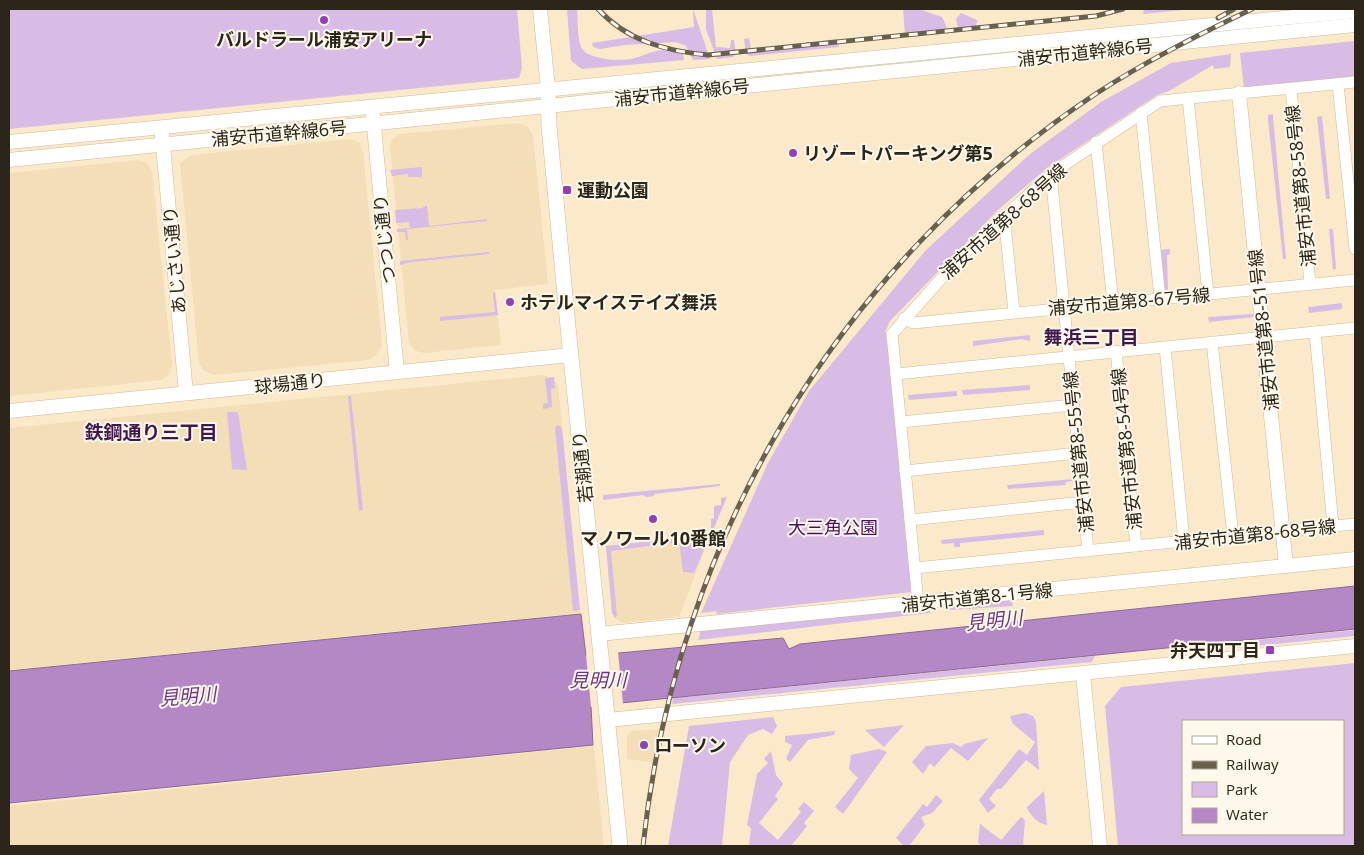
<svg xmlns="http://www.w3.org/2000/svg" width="1364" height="855" viewBox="0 0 1364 855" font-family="'Open Sans','Noto Sans JP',sans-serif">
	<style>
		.built { fill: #f4deb7 }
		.green { fill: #d9bce5; fill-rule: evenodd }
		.water { fill: #b488c7; stroke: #8b6a93 }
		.pier { fill: #fbe9c9 }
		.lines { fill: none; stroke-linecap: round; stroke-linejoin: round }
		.minor-casing { stroke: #cbba9b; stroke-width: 12 }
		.tertiary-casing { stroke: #cbba9b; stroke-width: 15 }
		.secondary-casing { stroke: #cbba9b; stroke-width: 16 }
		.minor { stroke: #fff; stroke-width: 11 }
		.tertiary { stroke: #fff; stroke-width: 14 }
		.secondary { stroke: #fff; stroke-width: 15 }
		.rail-casing { stroke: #6a604e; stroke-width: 5 }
		.rail { stroke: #fff8eb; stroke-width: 3; stroke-dasharray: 9; stroke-linecap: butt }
		.poi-dot { fill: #9141b0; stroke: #fff8eb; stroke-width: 2 }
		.labels { text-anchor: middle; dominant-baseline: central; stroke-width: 4; stroke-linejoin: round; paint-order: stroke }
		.poi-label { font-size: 18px; font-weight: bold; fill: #2c2519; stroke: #fff8eb; text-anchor: start }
		.street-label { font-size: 18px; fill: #2c2519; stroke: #fff8eb }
		.park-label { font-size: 18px; fill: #49115d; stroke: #fff8eb }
		.neighbourhood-label { font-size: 19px; font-weight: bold; fill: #3f184e; stroke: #fff8eb }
		.water-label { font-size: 19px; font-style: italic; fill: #6b3480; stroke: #fff8eb }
	</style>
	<rect width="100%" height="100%" fill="#fbe9c9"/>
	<g class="built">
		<polygon points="518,123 527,126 533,135 548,284 495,290 501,345 424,353 416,351 409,343 390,146 391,141 399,134"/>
		<polygon points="350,139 359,142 363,152 382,344 380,349 374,357 368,360 215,375 204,371 199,363 180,163 191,155"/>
		<polygon points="139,160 147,163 152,171 172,363 170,373 162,380 9,396 9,173"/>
		<polygon points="544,375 551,378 558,385 580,613 9,670 9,428"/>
		<polygon points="706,536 709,538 679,617 623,623 615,618 612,613 606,546"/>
		<polygon points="664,729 657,763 627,759 627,736 629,733 632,731"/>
		<polygon points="594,746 604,846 9,846 9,806"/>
	</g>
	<g class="green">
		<polygon points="9,9 517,9 522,68 519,78 9,129"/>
		<path d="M 567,9 L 577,9 C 578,20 577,36 581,47 C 587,60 619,61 631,59 C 642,57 652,50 664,50 C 670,50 677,53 683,54 L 684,60 L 582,69 L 571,61 Z"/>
		<polygon points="693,9 710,59 693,60 686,46 675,42 625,45 600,49 593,47 592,43 694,27"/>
		<polygon points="706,9 712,9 716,47 730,48 731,40 734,40 736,54 733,57 717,59 706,29"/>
		<polygon points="903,9 919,9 942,17 948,30 905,34"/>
		<polygon points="1144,9 1193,9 1143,14"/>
		<polygon points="961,13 977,20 976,26 958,28 956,19"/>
		<polygon points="749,38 751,49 837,39 839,47 750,56 746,54 744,39"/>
		<polygon points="1355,41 1355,76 1244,89 1240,53"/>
		<polygon points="1231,54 1230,67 1214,69 1213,65 1169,91 1157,95 1047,168 999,209 890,321 885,332 887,334 913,592 716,614 717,611 701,613 768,463 809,391 926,250 1030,154 1101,102 1171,63"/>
		<polygon points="1273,114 1273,117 1286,259 1283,259 1268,120 1268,115"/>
		<polygon points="1322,116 1330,199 1326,199 1317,117"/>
		<polygon points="422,167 422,177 408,177 408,174 392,176 390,170"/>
		<polygon points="427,205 429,226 487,219 487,221 407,229 408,240 406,240 405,232 397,232 397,229 410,228 409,222 396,223 395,210 422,208"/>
		<polygon points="1329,229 1333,229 1336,269 1333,270"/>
		<polygon points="1170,249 1170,254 1167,255 1168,291 1175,291 1175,293 1167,294 1163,291 1159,250"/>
		<polygon points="489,252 489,254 411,262 400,265 400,261"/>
		<polygon points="495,292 498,315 440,321 440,317 495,312 493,293"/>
		<polygon points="1342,303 1342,309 1309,313 1308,307"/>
		<polygon points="1254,314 1254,317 1209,322 1208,317"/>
		<polygon points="1030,335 1030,341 1022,339 973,346 973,341"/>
		<polygon points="554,377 555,388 551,389 552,407 543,409 543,404 548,403 545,378"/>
		<polygon points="1030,385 1030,390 963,395 962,390"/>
		<polygon points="957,391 957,396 909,400 908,395"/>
		<polygon points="348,396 351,396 363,510 359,511"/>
		<polygon points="227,412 238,412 247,470 232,469"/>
		<polygon points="557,425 562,428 580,610 573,611 555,428"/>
		<polygon points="1074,479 1074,481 1065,482 1066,485 1008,489 1007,485"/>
		<polygon points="720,484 720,486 654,494 654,496 646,497 643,495 603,500 603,495"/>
		<polygon points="727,497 711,535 711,519 714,518 714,506 721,505 721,498"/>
		<polygon points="1044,530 1044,535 960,543 960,547 954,547 954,543 942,544 941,540"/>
		<polygon points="696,536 709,538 694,573 683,572 679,542 611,551 617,616 615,618 612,613 606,546"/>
		<polygon points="1012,599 1013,606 950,610 950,605"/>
		<polygon points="930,607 930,613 698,640 701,630"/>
		<polygon points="1355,630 1355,636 1236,648 1235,642"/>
		<polygon points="1095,656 1092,662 672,704 673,698"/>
		<path d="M 1355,663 L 1355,846 L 1118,846 L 1105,706 L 1121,687 ZM 1183,721 L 1343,721 L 1343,834 L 1183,834 Z"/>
		<polygon points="1025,713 1033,716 1036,722 1039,770 1026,760 1001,789 997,789 989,799 996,806 988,813 979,800 1019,749 1027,755 1035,742 1013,724 1010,716"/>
		<polygon points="773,717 777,726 772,734 763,729 748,735 730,762 722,846 668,846 689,726"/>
		<polygon points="904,725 884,747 865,730"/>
		<polygon points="835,731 834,735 808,740 790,762 786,759 792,745 785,742 785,736"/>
		<polygon points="988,738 968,761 951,748 934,767 930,763 923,774 912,762 926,746 953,743 961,747 964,744"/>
		<polygon points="879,749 887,752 843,814 835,807 858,778 849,769 851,755"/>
		<polygon points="771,751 776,775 783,784 775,796 778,799 759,823 778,840 801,812 798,809 804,802 814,811 804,823 807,826 791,846 749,846 751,828 747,825 757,774 768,763 764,759"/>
		<path d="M 1044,791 L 1047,825 C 1039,824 1029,815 1027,807 Z"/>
		<polygon points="936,795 943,801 932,813 921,817 925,825 909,846 904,846 896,838 923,804 927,807"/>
		<polygon points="1021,817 1025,820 1023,846 982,846 978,843 980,824 1001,840"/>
	</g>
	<polygon class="water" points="1355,586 1355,629 591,706 593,745 9,803 9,671 581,614 586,656 783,638 789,649 800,644"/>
	<polygon class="pier" points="618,652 623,704 591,707 586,655"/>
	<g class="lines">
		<g class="minor-casing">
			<g id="minor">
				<polyline points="1338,84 1355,249"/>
				<polyline points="1291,89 1310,283"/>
				<polyline points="1188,98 1208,294"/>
				<polyline points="1141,113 1160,298"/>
				<polyline points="1096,142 1113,303"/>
				<polyline points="1051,174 1088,551"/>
				<polyline points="1004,215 1014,312"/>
				<polyline points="904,318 913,323 1355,280"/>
				<polyline points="1315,332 1333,526"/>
				<polyline points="1212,342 1233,536"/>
				<polyline points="1165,347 1184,541"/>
				<polyline points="1116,351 1136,546"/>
				<polyline points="896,374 1355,328"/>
				<polyline points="901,422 1073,405"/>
				<polyline points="905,471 1078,453"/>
				<polyline points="910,520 1083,502"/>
				<polyline points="915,568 1355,524"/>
				<polyline points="918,603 892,334 963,254 1051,174 1160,101 1355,82"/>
			</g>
		</g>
		<g class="tertiary-casing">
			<g id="tertiary">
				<polyline points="540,9 548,88"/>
				<polyline points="1239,93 1286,566"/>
				<polyline points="373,116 397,372"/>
				<polyline points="162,135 186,393"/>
				<polyline points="9,142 1355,11"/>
				<polyline points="9,160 1355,25"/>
				<polyline points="9,411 571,355"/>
				<polyline points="599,634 1355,559"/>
				<polyline points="1083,674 1100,846"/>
				<polyline points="608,720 1355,646"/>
			</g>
		</g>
		<g class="secondary-casing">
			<polyline id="secondary" points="548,88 549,126 568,327 620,846"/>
		</g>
		<use href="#minor" class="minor"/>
		<use href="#tertiary" class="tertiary"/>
		<use href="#secondary" class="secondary"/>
		<g class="rail-casing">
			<g id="rail">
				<path d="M 598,9 C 627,41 666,51 708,55 L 1096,16 L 1123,9"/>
				<polyline points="1218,18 1234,9"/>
				<path d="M 643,846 C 676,540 837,267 1094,95 C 1144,62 1198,35 1252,9"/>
			</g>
		</g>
		<use href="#rail" class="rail"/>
	</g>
	<g class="poi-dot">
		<circle cx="324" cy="20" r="5"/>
		<circle cx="793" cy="153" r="5"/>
		<rect x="562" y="185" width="10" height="10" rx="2.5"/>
		<circle cx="510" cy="302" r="5"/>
		<circle cx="653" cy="519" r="5"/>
		<rect x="1265" y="645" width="10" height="10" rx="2.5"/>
		<circle cx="644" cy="745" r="5"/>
	</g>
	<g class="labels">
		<g class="poi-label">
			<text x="324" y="39" text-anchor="middle">バルドラール浦安アリーナ</text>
			<text x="803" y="153">リゾートパーキング第5</text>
			<text x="577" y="190">運動公園</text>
			<text x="520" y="302">ホテルマイステイズ舞浜</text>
			<text x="653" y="538" text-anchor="middle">マノワール10番館</text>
			<text x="1260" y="650" text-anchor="end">弁天四丁目</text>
			<text x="654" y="745">ローソン</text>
		</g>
		<g class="street-label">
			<text transform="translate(1085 52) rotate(-6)">浦安市道幹線6号</text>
			<text transform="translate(682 92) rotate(-6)">浦安市道幹線6号</text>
			<text transform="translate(279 133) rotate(-5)">浦安市道幹線6号</text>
			<text transform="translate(1300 186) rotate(-96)">浦安市道第8-58号線</text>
			<text transform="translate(1003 221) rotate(-42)">浦安市道第8-68号線</text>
			<text transform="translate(384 239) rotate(-96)">つつじ通り</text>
			<text transform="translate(174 260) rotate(-95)">あじさい通り</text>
			<text transform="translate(1129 301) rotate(-5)">浦安市道第8-67号線</text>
			<text transform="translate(1263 330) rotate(-96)">浦安市道第8-51号線</text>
			<text transform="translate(290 383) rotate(-6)">球場通り</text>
			<text transform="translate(1126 449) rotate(-96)">浦安市道第8-54号線</text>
			<text transform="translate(1078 452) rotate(-96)">浦安市道第8-55号線</text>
			<text transform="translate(582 467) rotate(-96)">若潮通り</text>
			<text transform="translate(1255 534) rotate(-6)">浦安市道第8-68号線</text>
			<text transform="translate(977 597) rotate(-6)">浦安市道第8-1号線</text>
		</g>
		<g class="park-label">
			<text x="833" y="527">大三角公園</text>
		</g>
		<g class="neighbourhood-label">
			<text x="1091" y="337">舞浜三丁目</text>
			<text x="151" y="432">鉄鋼通り三丁目</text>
		</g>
		<g class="water-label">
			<text transform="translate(994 620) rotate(-6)">見明川</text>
			<text x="598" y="680">見明川</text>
			<text transform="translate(188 696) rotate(-5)">見明川</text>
		</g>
	</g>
	<rect width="1364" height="855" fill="none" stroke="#2c2519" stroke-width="20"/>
	<rect x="1182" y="720" width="162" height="115" fill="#fff8eb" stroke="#aba497"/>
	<rect x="1192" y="736" width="25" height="8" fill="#ffffff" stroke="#aba497"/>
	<text x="1226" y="745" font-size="15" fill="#2c2519">Road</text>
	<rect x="1192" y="761" width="25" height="8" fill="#6a604e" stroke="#aba497"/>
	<text x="1226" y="770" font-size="15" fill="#2c2519">Railway</text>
	<rect x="1192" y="782" width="25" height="15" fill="#d9bce5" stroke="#aba497"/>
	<text x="1226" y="795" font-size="15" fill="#2c2519">Park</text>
	<rect x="1192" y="808" width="25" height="15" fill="#b488c7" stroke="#aba497"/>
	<text x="1226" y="820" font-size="15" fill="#2c2519">Water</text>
</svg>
